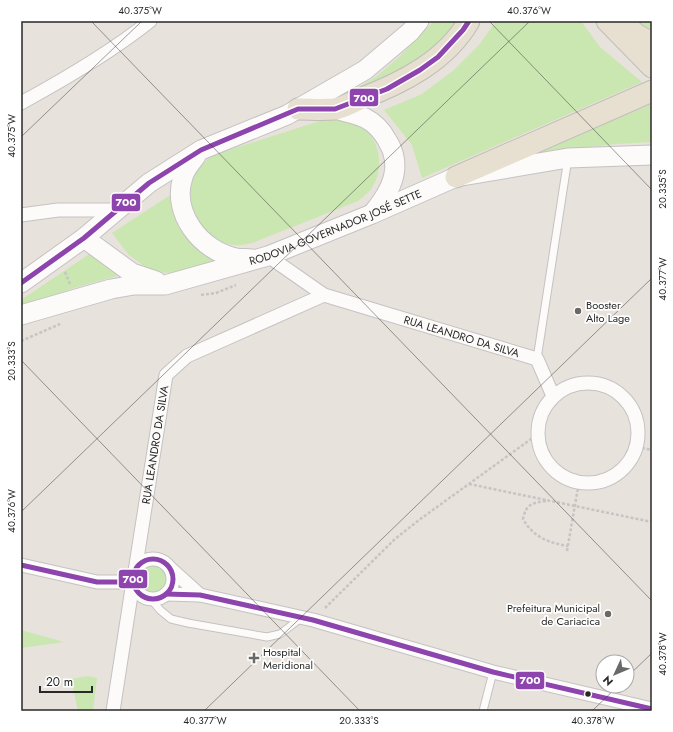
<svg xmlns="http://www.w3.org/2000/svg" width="673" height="732" viewBox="0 0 673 732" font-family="Jost,sans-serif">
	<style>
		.green { fill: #cae6b1 }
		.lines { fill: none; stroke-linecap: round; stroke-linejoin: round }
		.lane-casing { stroke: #c4c2c3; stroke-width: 9 }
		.street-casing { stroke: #c4c2c3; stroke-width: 15 }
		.secondary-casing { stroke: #c4c2c3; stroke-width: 21 }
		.primary-casing { stroke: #c0bdbb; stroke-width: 23 }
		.path { stroke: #c6c5c4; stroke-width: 2.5; stroke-dasharray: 3 2; stroke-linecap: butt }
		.lane { stroke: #fcfbfa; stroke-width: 7 }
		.street { stroke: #fcfbfa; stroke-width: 13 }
		.secondary { stroke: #fcfbfa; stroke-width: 19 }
		.primary { stroke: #e7e0d0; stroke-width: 21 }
		.bus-1-casing { stroke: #fff; stroke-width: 8 }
		.bus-1 { stroke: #8e44ad; stroke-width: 5 }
		.ticks { fill: none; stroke: #282828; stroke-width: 1; stroke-opacity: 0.45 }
		.poi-dot { fill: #6b6967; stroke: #fff; stroke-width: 1.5 }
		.bus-dot { fill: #282828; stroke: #fff; stroke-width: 1.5 }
		.labels { text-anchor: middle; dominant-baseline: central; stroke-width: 3.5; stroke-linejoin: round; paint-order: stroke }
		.street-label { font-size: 11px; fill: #282828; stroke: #fff }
		.poi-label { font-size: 11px; fill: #282828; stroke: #fff; text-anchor: start }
		.line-badge { stroke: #fff; stroke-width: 1.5 }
		.badge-label { font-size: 11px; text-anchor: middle; font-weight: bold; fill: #fff }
		.neatline { fill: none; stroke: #282828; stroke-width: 1.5 }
		.ticks-label { font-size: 10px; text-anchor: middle; fill: #282828 }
	</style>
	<rect width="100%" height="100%" fill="#e8e2dc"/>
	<g class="green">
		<polygon points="434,21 460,21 418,65 339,99 377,76 399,57"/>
		<polygon points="496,21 581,21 600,47 642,82 422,178 412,145 384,110 422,94 454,70 479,45"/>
		<polygon points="632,21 652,21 652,36"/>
		<polygon points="652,104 652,142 616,144 537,153 598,126"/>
		<path d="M 333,118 C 340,119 348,120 354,122 C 378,132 386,164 373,186 C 370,192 364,196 358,201 L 252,243 C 244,245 236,246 228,244 C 197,237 182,199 196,172 C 200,165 207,160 213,155 L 323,120 Z"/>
		<polygon points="175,192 223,263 176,273 152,272 128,254 112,233"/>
		<polygon points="91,253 120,275 74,288 21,308 21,300"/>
		<circle cx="153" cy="579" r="19"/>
		<polygon points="21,630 64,642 21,648"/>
		<polygon points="88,676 97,678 93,711 78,711 71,679"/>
	</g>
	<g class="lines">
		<g class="lane-casing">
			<g id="lane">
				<polyline points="537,359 568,158"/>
				<polyline points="151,599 160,610 171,619 188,623 267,637 280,634 301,618"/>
				<polyline points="483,711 493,672"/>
			</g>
		</g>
		<g class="street-casing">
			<g id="street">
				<path d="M 21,103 C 65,79 110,53 150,21"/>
				<polyline points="21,215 58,210 116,210"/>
				<path id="s1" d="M 268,256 L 324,295 L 537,359 L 553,396"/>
				<circle cx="588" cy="433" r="50"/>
				<circle cx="153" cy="579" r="20"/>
				<polyline points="21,565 97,582 133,582 113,711"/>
				<polyline points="170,568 200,595"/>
				<path id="s2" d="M 135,571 L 166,375 L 187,356 L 324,295"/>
				<polyline points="166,594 200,595 313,620 493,672 652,709"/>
			</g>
		</g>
		<g class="secondary-casing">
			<g id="secondary">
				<path d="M 335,109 C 345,112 356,114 365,118 C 375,123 382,131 387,140 C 404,167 391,191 373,213"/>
				<path d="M 196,156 C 191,163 185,169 183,177 C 171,213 201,251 236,258 C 241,259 247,258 252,259"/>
				<polyline points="84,238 132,273 156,281"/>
				<polyline points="21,283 84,238 149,183 201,150 287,115 365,70 410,32 419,21"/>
				<path id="s3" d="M 21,315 L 111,289 L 134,285 L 165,285 L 268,256 L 372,214 L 456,177 L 568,158 L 652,155"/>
			</g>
		</g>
		<g class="primary-casing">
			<g id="primary">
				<polyline points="607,21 652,67"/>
				<path d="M 624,23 C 631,31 642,39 652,42"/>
				<path d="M 298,109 C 310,109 322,110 334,109 C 343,108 352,102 360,99 C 402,83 446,61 469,21"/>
				<polyline points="456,177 652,91"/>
			</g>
		</g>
		<g class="path">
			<polyline points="65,272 70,284"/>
			<polyline points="201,295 216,293 236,285"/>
			<polyline points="21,341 60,324"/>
			<polyline points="637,447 652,450"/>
			<polyline points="469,484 652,522"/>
			<path d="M 546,501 C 532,503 526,504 523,519 C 533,537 549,543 568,546"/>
			<polyline points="567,551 579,482"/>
			<polyline points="325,608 395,539 419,520 538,434"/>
		</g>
		<use href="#lane" class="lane"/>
		<use href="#street" class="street"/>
		<use href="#secondary" class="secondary"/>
		<use href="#primary" class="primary"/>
		<g class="bus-1-casing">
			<g id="bus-1">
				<polyline points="21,283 84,238 149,183 201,150 298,109 335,109 387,89 420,70 438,57 463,30 469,21"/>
				<circle cx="153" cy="579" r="20"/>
				<polyline points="21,565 97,582 133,582"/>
				<polyline points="166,594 200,595 313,620 493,672 652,709"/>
			</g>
		</g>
		<use href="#bus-1" class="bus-1"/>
	</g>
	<path class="ticks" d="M 91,21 L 652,601M 489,21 L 652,190M 21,137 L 142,21M 21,360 L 360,711M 21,512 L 530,21M 627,677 L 652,653M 204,711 L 652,278M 592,711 L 618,686"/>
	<g class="poi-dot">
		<circle cx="578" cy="311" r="4"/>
		<circle cx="608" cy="614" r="4"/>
		<path d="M252 652h4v4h4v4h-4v4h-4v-4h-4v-4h4z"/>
	</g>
	<circle class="bus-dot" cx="588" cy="694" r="3.5"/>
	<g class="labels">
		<g class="street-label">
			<text stroke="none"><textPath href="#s3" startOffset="328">RODOVIA GOVERNADOR JOSÉ SETTE</textPath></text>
			<text stroke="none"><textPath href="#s1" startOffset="212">RUA LEANDRO DA SILVA</textPath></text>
			<text stroke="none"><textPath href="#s2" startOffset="128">RUA LEANDRO DA SILVA</textPath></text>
		</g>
		<g class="poi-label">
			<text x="586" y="305">Booster<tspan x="586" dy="13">Alto Lage</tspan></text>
			<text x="600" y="608" text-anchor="end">Prefeitura Municipal<tspan x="600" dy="13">de Cariacica</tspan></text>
			<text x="263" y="652">Hospital<tspan x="263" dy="13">Meridional</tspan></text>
		</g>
	</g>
	<g class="line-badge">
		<rect x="349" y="88" width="30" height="19" rx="4" fill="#8e44ad"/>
		<rect x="111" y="193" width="30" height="19" rx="4" fill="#8e44ad"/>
		<rect x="118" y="569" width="30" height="20" rx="4" fill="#8e44ad"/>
		<rect x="515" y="671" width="30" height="19" rx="4" fill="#8e44ad"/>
	</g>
	<g class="badge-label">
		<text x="364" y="102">700</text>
		<text x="126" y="206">700</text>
		<text x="133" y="583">700</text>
		<text x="530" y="684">700</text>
	</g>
	<rect width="673" height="732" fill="none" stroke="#ffffff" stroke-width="44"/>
	<g transform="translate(615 674) rotate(226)"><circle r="19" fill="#ffffff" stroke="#a9a9a9"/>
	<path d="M0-3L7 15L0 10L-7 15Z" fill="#6b6967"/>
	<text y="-6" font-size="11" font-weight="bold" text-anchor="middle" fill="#282828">N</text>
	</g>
	<path d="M40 686v6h52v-6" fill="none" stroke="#282828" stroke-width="2"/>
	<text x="46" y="686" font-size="12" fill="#282828" stroke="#ffffff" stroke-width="3" paint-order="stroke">20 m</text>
	<rect x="22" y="22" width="629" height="688" class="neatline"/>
	<g class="ticks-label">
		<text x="140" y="14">40.375°W</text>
		<text x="529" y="14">40.376°W</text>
		<text transform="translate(11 136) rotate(-90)" y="4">40.375°W</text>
		<text transform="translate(662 189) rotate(-90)" y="4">20.335°S</text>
		<text transform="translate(662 279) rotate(-90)" y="4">40.377°W</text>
		<text transform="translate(11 361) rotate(-90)" y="4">20.333°S</text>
		<text transform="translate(11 511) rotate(-90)" y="4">40.376°W</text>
		<text transform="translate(662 654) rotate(-90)" y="4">40.378°W</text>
		<text x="205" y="724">40.377°W</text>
		<text x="359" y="724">20.333°S</text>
		<text x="593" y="724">40.378°W</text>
	</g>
</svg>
